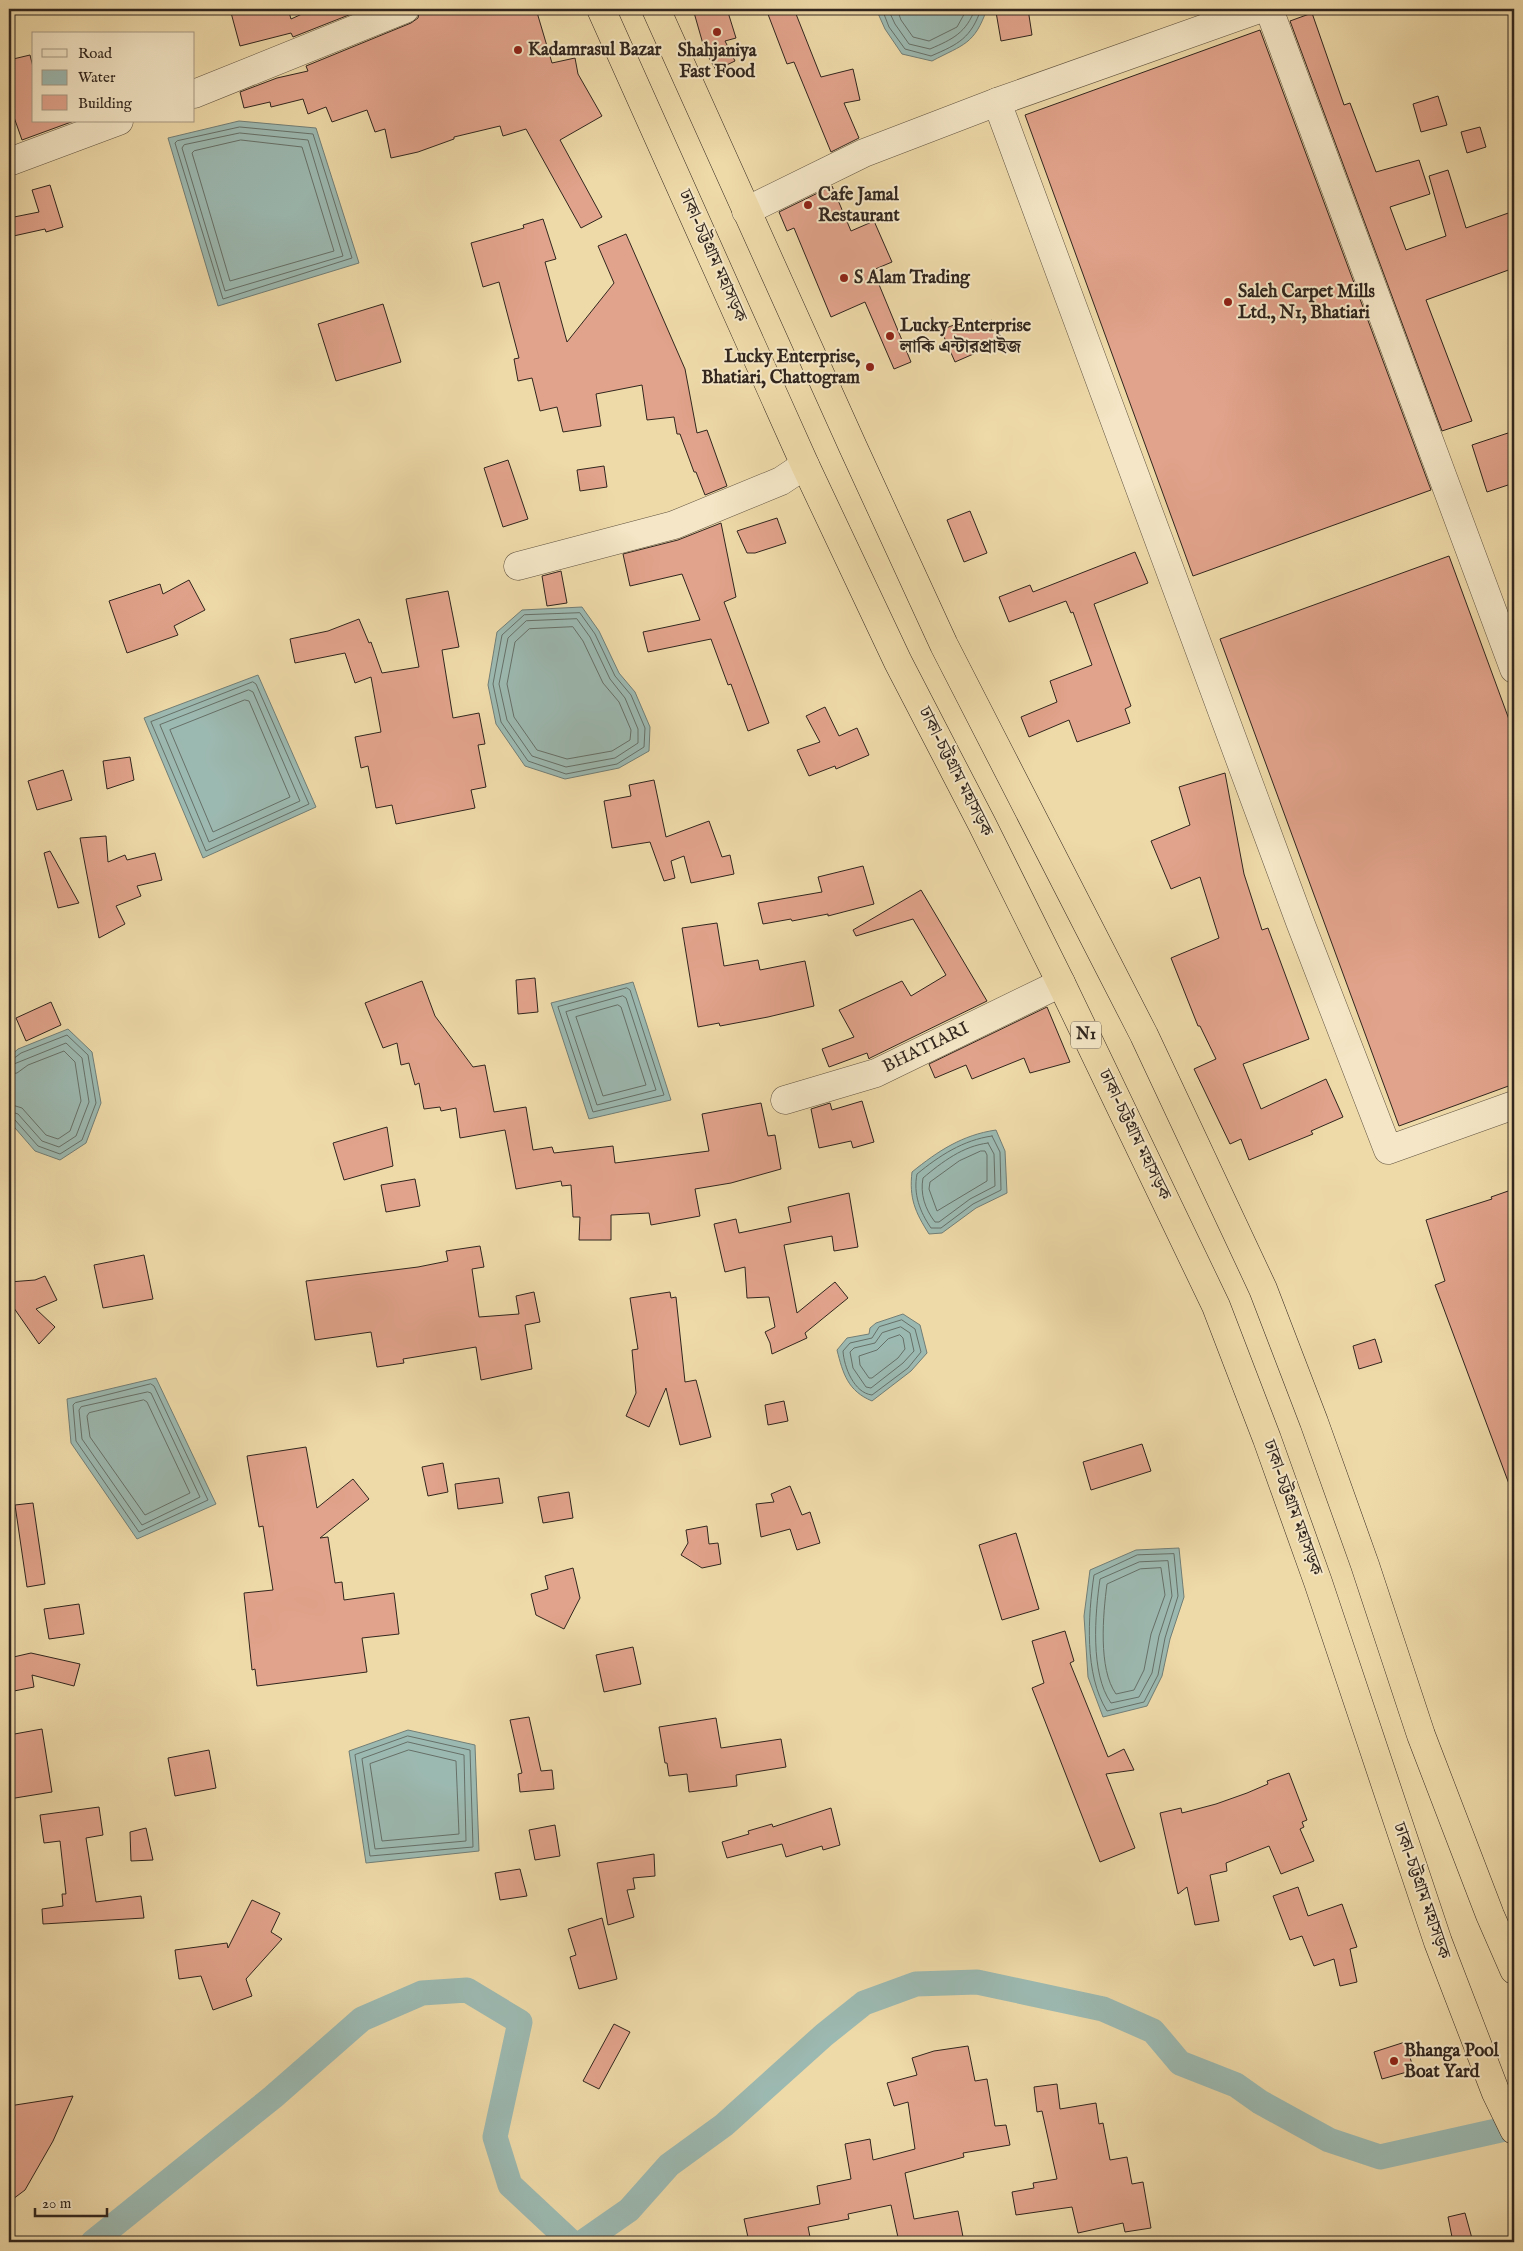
<svg xmlns="http://www.w3.org/2000/svg" width="1523" height="2251" viewBox="0 0 1523 2251" font-family="'IM FELL English','Noto Serif Bengali',serif">
	<style>
		.water { fill: #9cb9b1; stroke: #717e76 }
		.lines { fill: none; stroke-linecap: round; stroke-linejoin: round }
		.shore { stroke: #667068; stroke-width: 1 }
		.canal { stroke: #9cb9b1; stroke-width: 25 }
		.building { fill: #e1a38b; stroke: #31261e }
		.minor-casing { stroke: #605340; stroke-width: 29 }
		.highway-casing { stroke: #31261e; stroke-width: 29 }
		.minor { stroke: #f4e6c6; stroke-width: 28 }
		.highway { stroke: #eed9a8; stroke-width: 28 }
		.poi-dot { fill: #8f2418; stroke: #f4e6c6; stroke-width: 2 }
		.labels { text-anchor: middle; dominant-baseline: central; stroke-width: 4; stroke-linejoin: round; paint-order: stroke }
		.shield { fill: #f4e6c6; stroke: #6c6050; stroke-width: 1 }
		.shield-label { font-size: 16px; font-weight: bold; fill: #31261e }
		.poi-label { font-size: 18px; font-weight: bold; fill: #31261e; stroke: #f4e6c6; text-anchor: start }
		.street-label { font-size: 18px; fill: #31261e; stroke: #f4e6c6 }
	</style>
	<rect width="100%" height="100%" fill="#eed9a8"/>
	<filter id="stains"><feTurbulence type="fractalNoise" baseFrequency=".004" numOctaves="4"/><feColorMatrix values="0 0 0 0 .2 0 0 0 0 .09 0 0 0 0 .02 0 0 0 .5 -.17"/></filter>
	<radialGradient id="worn" r=".72"><stop offset=".6" stop-color="#630" stop-opacity="0"/><stop offset="1" stop-color="#630" stop-opacity=".3"/></radialGradient>
	<g class="water">
		<path d="M 876,9 L 987,9 C 974,45 964,44 932,61 L 902,54 L 885,29 Z"/>
		<polygon points="239,121 316,128 359,263 218,306 168,138"/>
		<polygon points="582,607 599,631 619,673 635,692 650,727 649,751 619,768 565,779 525,766 496,724 488,685 497,632 522,610"/>
		<polygon points="258,675 316,807 203,858 144,718"/>
		<polygon points="633,982 671,1100 589,1119 551,1003"/>
		<polygon points="68,1029 92,1052 101,1103 86,1143 60,1160 35,1151 9,1121 9,1057 18,1049"/>
		<path d="M 996,1130 L 1005,1151 L 1007,1193 L 976,1208 L 942,1233 L 929,1234 C 915,1212 909,1198 912,1172 C 938,1151 962,1135 996,1130 Z"/>
		<path d="M 903,1314 L 920,1325 L 927,1353 L 911,1371 L 872,1401 C 848,1391 843,1374 837,1350 L 847,1338 L 869,1334 L 870,1328 L 876,1323 Z"/>
		<polygon points="156,1378 216,1504 137,1539 71,1443 67,1399"/>
		<polygon points="1179,1548 1184,1597 1170,1639 1162,1676 1147,1706 1103,1717 1088,1677 1084,1616 1090,1570 1136,1550"/>
		<polygon points="408,1730 475,1745 479,1851 366,1863 349,1751"/>
	</g>
	<g class="lines">
		<g class="shore">
			<path d="M 882,9 L 889,27 L 905,49 L 931,56 C 959,44 971,38 981,9"/>
			<path d="M 888,9 L 895,24 L 909,44 L 930,49 C 953,39 966,33 975,9"/>
			<polyline points="897,9 901,20 913,37 929,41 957,27 967,9"/>
			<polygon points="240,127 313,134 352,258 223,299 175,143 177,141"/>
			<polygon points="240,133 308,140 343,256 225,291 182,148 184,145"/>
			<polygon points="241,140 302,147 334,251 230,281 192,153 194,151"/>
			<polygon points="580,613 595,634 615,676 631,695 645,728 644,747 617,764 566,774 528,761 501,722 493,684 502,635 524,615"/>
			<polygon points="577,619 590,637 610,679 625,698 638,729 638,743 615,758 566,767 532,756 507,720 499,684 508,638 526,621"/>
			<polygon points="573,627 583,641 603,683 619,702 631,730 630,740 612,751 567,759 537,750 514,717 507,684 515,642 529,629"/>
			<polygon points="253,682 256,684 309,804 206,851 151,722"/>
			<polygon points="249,690 253,692 300,801 209,842 160,725"/>
			<polygon points="245,700 249,701 290,797 213,832 170,730"/>
			<polygon points="627,988 630,990 664,1095 593,1112 558,1007"/>
			<polygon points="623,996 626,998 656,1090 597,1105 566,1012"/>
			<polygon points="618,1005 621,1007 646,1085 603,1096 576,1017"/>
			<polyline points="9,1060 13,1059 21,1053 67,1035 88,1055 96,1103 82,1140 60,1154 38,1146 15,1120 9,1118"/>
			<polyline points="9,1066 66,1043 82,1058 89,1102 76,1136 59,1147 42,1141 18,1114 9,1111"/>
			<polyline points="9,1074 17,1073 28,1065 64,1051 75,1062 81,1101 70,1131 58,1139 46,1135 22,1108 9,1104"/>
			<path d="M 992,1136 L 1000,1152 L 1001,1190 L 973,1204 L 941,1228 L 931,1228 C 920,1212 913,1194 917,1174 C 939,1156 963,1140 992,1136 Z"/>
			<path d="M 988,1143 L 994,1154 L 995,1186 L 970,1199 L 939,1222 L 935,1222 C 925,1209 920,1194 923,1178 C 942,1162 963,1146 988,1143 Z"/>
			<polygon points="981,1151 985,1151 987,1155 987,1181 937,1211 929,1189 930,1182 959,1161"/>
			<path d="M 902,1320 L 915,1329 L 921,1352 L 908,1368 L 872,1395 C 854,1393 844,1367 843,1351 L 850,1343 L 872,1338 L 879,1327 Z"/>
			<polygon points="901,1327 910,1333 914,1351 903,1363 871,1388 866,1387 853,1368 850,1352 854,1348 875,1343 882,1333"/>
			<polygon points="900,1335 903,1338 905,1349 898,1358 872,1378 869,1378 860,1365 859,1356 877,1350 888,1339"/>
			<polygon points="151,1384 154,1386 208,1500 139,1532 76,1441 73,1405 75,1403"/>
			<polygon points="148,1392 151,1393 200,1497 142,1525 82,1439 79,1410 81,1407"/>
			<polygon points="144,1400 147,1402 190,1493 145,1515 90,1437 87,1416 89,1413"/>
			<path d="M 1174,1554 L 1178,1596 L 1165,1638 L 1158,1675 L 1144,1702 L 1107,1711 C 1084,1674 1088,1616 1094,1575 L 1137,1555 Z"/>
			<path d="M 1168,1561 L 1172,1596 L 1159,1636 L 1152,1673 L 1139,1697 L 1111,1703 C 1090,1673 1095,1614 1100,1579 L 1139,1562 Z"/>
			<path d="M 1161,1568 L 1165,1595 L 1151,1634 L 1144,1670 L 1134,1690 L 1116,1694 C 1098,1669 1103,1614 1107,1584 L 1140,1569 Z"/>
			<polygon points="408,1736 470,1750 473,1847 370,1856 355,1755"/>
			<polygon points="408,1742 464,1755 466,1841 375,1849 362,1759"/>
			<polygon points="409,1750 456,1761 459,1834 382,1841 370,1764"/>
		</g>
		<g class="canal">
			<polyline points="93,2242 273,2097 362,2019 422,1993 467,1990 520,2022 495,2137 510,2185 571,2242"/>
			<polyline points="583,2242 629,2210 669,2165 724,2125 824,2035 864,2003 916,1984 977,1982 1103,2009 1153,2031 1180,2063 1236,2085 1260,2102 1329,2140 1380,2157 1514,2127"/>
		</g>
	</g>
	<g class="building">
		<polygon points="230,9 288,9 291,19 313,9 364,9 293,37 291,33 240,46"/>
		<polygon points="420,9 536,9 552,63 575,58 578,74 602,116 560,140 602,217 581,228 526,129 503,136 500,126 454,137 454,139 418,152 391,158 385,129 375,132 367,110 332,122 326,107 308,114 303,99 271,107 270,102 244,108 240,92 277,78 308,71 306,66 411,23 418,18"/>
		<polygon points="693,9 727,9 736,38 725,41 735,61 716,70 705,51"/>
		<polygon points="766,9 794,9 821,77 853,69 860,100 844,103 859,138 831,152 794,62 787,64"/>
		<polygon points="1015,9 1028,9 1032,35 1001,41 996,12"/>
		<polygon points="1312,13 1344,105 1350,103 1376,172 1419,160 1430,194 1390,207 1406,250 1446,236 1429,176 1448,170 1466,228 1514,211 1514,268 1426,300 1472,421 1442,431 1290,21"/>
		<polygon points="1260,30 1431,490 1193,576 1025,115"/>
		<polygon points="30,55 34,71 34,121 74,121 22,140 9,103 9,60"/>
		<polygon points="1438,96 1447,125 1421,132 1413,104"/>
		<polygon points="1480,127 1486,147 1467,153 1461,132"/>
		<polygon points="50,185 63,227 46,232 45,229 9,237 9,218 39,212 32,190"/>
		<polygon points="832,186 851,231 874,221 892,262 873,270 911,362 894,369 865,302 831,317 794,228 787,231 779,212"/>
		<polygon points="543,219 556,259 545,262 567,342 614,283 598,246 626,234 685,369 697,433 707,430 727,486 705,495 696,472 694,472 680,434 677,434 674,417 647,420 642,385 596,394 601,426 563,432 557,407 540,411 532,378 518,381 514,359 519,358 499,282 483,287 471,243 524,228 523,225"/>
		<polygon points="383,304 401,362 336,381 318,324"/>
		<polygon points="992,320 1001,342 955,362 941,330 964,321 968,331"/>
		<polygon points="1514,431 1514,483 1487,492 1472,445"/>
		<polygon points="508,460 528,519 503,527 484,468"/>
		<polygon points="604,466 607,487 580,491 577,470"/>
		<polygon points="970,511 987,553 964,562 947,520"/>
		<polygon points="777,518 786,543 755,553 747,553 737,531"/>
		<polygon points="721,523 736,597 724,602 769,723 748,731 731,684 728,685 711,639 648,652 643,632 700,620 682,574 630,586 623,554 678,540"/>
		<polygon points="1135,552 1148,583 1094,604 1131,706 1125,709 1130,723 1077,742 1069,720 1029,737 1021,717 1057,702 1050,681 1092,665 1073,612 1071,613 1066,601 1009,622 999,597 1030,585 1033,592"/>
		<polygon points="1449,556 1514,733 1514,1084 1399,1126 1220,639"/>
		<polygon points="561,571 567,603 547,606 542,576"/>
		<polygon points="189,580 205,610 174,626 178,635 127,653 109,601 160,584 163,594"/>
		<polygon points="448,591 459,647 442,650 453,718 479,713 485,744 478,745 486,787 471,790 475,808 396,824 392,805 376,808 368,766 361,768 355,737 381,732 371,677 355,683 345,653 295,663 290,639 328,631 359,619 369,643 371,642 382,673 419,667 406,599"/>
		<polygon points="825,707 839,736 857,728 869,755 836,769 835,766 809,776 797,750 820,742 806,716"/>
		<polygon points="130,757 134,780 107,789 103,761"/>
		<polygon points="63,770 72,800 37,810 28,781"/>
		<polygon points="1225,773 1244,874 1262,930 1268,928 1309,1039 1243,1064 1261,1109 1326,1079 1343,1117 1311,1131 1313,1134 1249,1160 1241,1139 1230,1144 1194,1069 1216,1059 1200,1026 1198,1026 1171,958 1219,938 1200,877 1171,889 1151,841 1190,825 1179,787"/>
		<polygon points="654,780 666,837 709,821 722,857 730,855 734,874 691,883 684,856 671,861 675,878 664,881 650,842 612,848 604,801 631,796 629,785"/>
		<polygon points="106,836 108,862 125,855 127,860 155,853 162,880 137,886 141,896 116,906 125,924 99,938 80,838"/>
		<polygon points="50,851 79,903 58,908 44,853"/>
		<polygon points="863,866 874,904 828,916 828,914 792,921 791,919 763,924 758,903 822,892 818,877"/>
		<polygon points="921,890 987,1001 870,1058 869,1059 867,1053 829,1067 822,1049 854,1037 839,1010 902,981 911,996 946,975 913,919 856,936 853,930"/>
		<polygon points="717,923 724,966 758,960 760,970 805,961 814,1006 768,1017 720,1026 719,1023 698,1027 682,928"/>
		<polygon points="535,978 538,1012 518,1014 516,980"/>
		<polygon points="422,981 435,1016 473,1067 485,1065 494,1112 526,1107 533,1150 552,1147 554,1153 613,1146 615,1163 709,1151 702,1114 761,1103 768,1136 775,1135 781,1169 731,1183 695,1189 700,1216 651,1225 649,1213 611,1215 611,1240 579,1240 580,1217 573,1217 571,1185 562,1186 561,1181 516,1189 505,1130 460,1138 456,1108 441,1111 440,1107 424,1109 419,1083 415,1085 409,1063 401,1065 397,1043 383,1048 365,1003"/>
		<polygon points="51,1002 61,1025 26,1041 16,1018"/>
		<polygon points="1047,1007 1070,1062 1030,1073 1024,1058 972,1079 966,1065 935,1078 929,1064"/>
		<polygon points="862,1101 874,1142 853,1148 851,1141 819,1148 811,1109 830,1103 832,1110"/>
		<polygon points="387,1127 393,1166 344,1180 333,1143"/>
		<polygon points="415,1179 420,1206 386,1212 381,1185"/>
		<polygon points="1514,1189 1514,1491 1512,1492 1435,1285 1445,1281 1426,1220 1492,1199 1491,1197"/>
		<polygon points="849,1193 858,1247 834,1251 832,1236 784,1245 797,1313 835,1282 848,1298 805,1333 807,1338 772,1354 770,1343 765,1332 775,1327 769,1297 747,1298 745,1267 725,1272 714,1224 736,1219 739,1233 791,1222 788,1207"/>
		<polygon points="480,1246 484,1267 472,1269 479,1317 519,1314 516,1296 534,1292 540,1322 525,1325 532,1369 481,1380 476,1347 403,1359 404,1363 377,1367 371,1332 315,1340 306,1281 418,1267 448,1261 446,1251"/>
		<polygon points="144,1255 153,1299 103,1308 94,1265"/>
		<polygon points="45,1276 57,1300 36,1309 55,1327 39,1344 9,1301 9,1282 35,1280"/>
		<polygon points="670,1292 671,1298 676,1297 685,1382 696,1380 711,1437 680,1445 666,1388 649,1427 626,1416 636,1393 632,1350 638,1349 630,1298"/>
		<polygon points="1375,1339 1382,1362 1359,1369 1353,1346"/>
		<polygon points="784,1401 788,1421 768,1425 765,1405"/>
		<polygon points="1142,1444 1151,1471 1091,1490 1083,1462"/>
		<polygon points="306,1447 317,1508 353,1479 369,1499 320,1538 328,1537 335,1583 342,1582 344,1600 394,1593 399,1634 362,1638 367,1672 257,1686 255,1669 252,1670 244,1593 273,1590 263,1526 259,1527 247,1456"/>
		<polygon points="443,1463 448,1492 428,1496 422,1467"/>
		<polygon points="499,1478 503,1503 458,1509 455,1484"/>
		<polygon points="790,1486 802,1515 810,1512 820,1543 797,1550 790,1529 761,1537 756,1504 774,1502 771,1494"/>
		<polygon points="569,1492 573,1518 543,1523 538,1497"/>
		<polygon points="33,1503 45,1584 27,1587 15,1505"/>
		<polygon points="707,1526 709,1544 718,1543 721,1564 702,1568 681,1555 688,1543 686,1530"/>
		<polygon points="1016,1533 1039,1609 1002,1620 979,1545"/>
		<polygon points="573,1568 580,1598 564,1629 536,1615 531,1594 548,1589 545,1576"/>
		<polygon points="79,1604 84,1634 49,1639 44,1609"/>
		<polygon points="1065,1631 1074,1661 1070,1663 1108,1757 1124,1749 1134,1770 1106,1774 1135,1848 1100,1862 1032,1688 1044,1683 1032,1641"/>
		<polygon points="633,1647 641,1684 604,1692 596,1655"/>
		<polygon points="31,1653 80,1664 74,1686 32,1675 34,1687 9,1692 9,1658"/>
		<polygon points="529,1717 541,1771 552,1770 554,1789 520,1792 518,1774 522,1773 510,1720"/>
		<polygon points="716,1718 721,1748 781,1739 786,1767 736,1775 737,1786 689,1792 687,1774 669,1776 667,1763 665,1763 659,1727"/>
		<polygon points="42,1729 52,1792 9,1799 9,1735"/>
		<polygon points="209,1750 216,1788 175,1796 168,1758"/>
		<polygon points="1289,1773 1307,1820 1302,1822 1304,1827 1300,1829 1314,1861 1281,1874 1269,1846 1226,1863 1227,1871 1210,1875 1219,1921 1195,1925 1187,1887 1178,1894 1160,1813 1181,1808 1182,1813 1216,1804 1247,1793 1268,1784 1267,1781"/>
		<polygon points="99,1807 103,1835 86,1838 96,1902 141,1896 144,1918 43,1924 42,1909 63,1906 62,1894 66,1894 60,1841 44,1843 40,1815"/>
		<polygon points="831,1808 840,1845 823,1850 822,1846 786,1857 782,1844 727,1858 722,1842 749,1834 748,1831 772,1824 773,1827"/>
		<polygon points="555,1825 560,1856 535,1860 529,1830"/>
		<polygon points="146,1828 153,1860 131,1861 130,1832"/>
		<polygon points="654,1854 655,1876 633,1878 635,1889 627,1890 634,1917 608,1925 597,1863"/>
		<polygon points="520,1869 527,1896 500,1900 495,1873"/>
		<polygon points="1298,1887 1308,1916 1342,1904 1357,1947 1350,1949 1357,1982 1340,1986 1334,1959 1314,1966 1302,1936 1290,1940 1273,1896"/>
		<polygon points="252,1900 280,1913 271,1932 282,1939 246,1979 252,1996 213,2010 201,1976 179,1979 175,1950 227,1943 228,1948"/>
		<polygon points="602,1918 617,1979 579,1989 570,1957 576,1955 568,1929"/>
		<polygon points="614,2024 630,2032 599,2089 583,2081"/>
		<polygon points="1405,2042 1414,2070 1382,2079 1374,2052"/>
		<polygon points="968,2046 975,2081 987,2079 995,2126 1006,2125 1010,2145 963,2153 964,2157 905,2173 914,2219 958,2211 964,2242 933,2242 932,2238 899,2242 891,2205 848,2214 849,2219 808,2227 811,2242 749,2242 744,2219 820,2204 817,2186 851,2179 845,2144 870,2139 873,2160 915,2149 908,2102 894,2106 887,2083 917,2075 912,2058 934,2051"/>
		<polygon points="1057,2084 1060,2109 1096,2103 1099,2124 1103,2123 1110,2160 1127,2157 1132,2184 1143,2182 1151,2228 1125,2232 1123,2223 1078,2233 1072,2207 1016,2215 1012,2192 1034,2188 1033,2183 1057,2179 1042,2111 1037,2112 1034,2087"/>
		<polygon points="73,2096 53,2141 25,2190 9,2202 9,2106"/>
		<polygon points="1465,2213 1473,2242 1453,2242 1448,2217"/>
	</g>
	<g class="lines">
		<g class="minor-casing">
			<g id="minor">
				<polyline points="1269,9 1514,669"/>
				<polyline points="194,94 405,9"/>
				<polyline points="997,102 1300,922 1388,1150 1514,1105"/>
				<polyline points="9,162 119,121"/>
				<polyline points="746,211 864,153 997,102 1259,9"/>
				<polyline points="518,566 674,525 781,481 805,465"/>
				<polyline points="785,1100 876,1073 1061,983"/>
			</g>
		</g>
		<g class="highway-casing">
			<g id="highway">
				<polyline points="601,9 805,465 898,662 982,824 1061,983 1216,1306 1267,1439 1318,1582 1438,1942 1496,2093 1514,2130"/>
				<polyline points="656,9 853,447 944,645 1144,1035 1263,1289 1314,1422 1365,1565 1421,1735 1490,1915 1514,1970"/>
			</g>
		</g>
		<use href="#minor" class="minor"/>
		<use href="#highway" class="highway"/>
	</g>
	<g class="poi-dot">
		<circle cx="717" cy="32" r="5"/>
		<circle cx="518" cy="50" r="5"/>
		<circle cx="808" cy="205" r="5"/>
		<circle cx="844" cy="278" r="5"/>
		<circle cx="1228" cy="302" r="5"/>
		<circle cx="890" cy="336" r="5"/>
		<circle cx="870" cy="367" r="5"/>
		<circle cx="1394" cy="2061" r="5"/>
	</g>
	<g class="labels">
		<rect class="shield" x="1071" y="1021.5" width="30" height="27" rx="4"/>
		<g class="shield-label">
			<text x="1086" y="1035">N1</text>
		</g>
		<g class="poi-label">
			<text x="528" y="50">Kadamrasul Bazar</text>
			<text x="717" y="51" text-anchor="middle">Shahjaniya<tspan x="717" dy="21">Fast Food</tspan></text>
			<text x="818" y="195">Cafe Jamal<tspan x="818" dy="21">Restaurant</tspan></text>
			<text x="854" y="278">S Alam Trading</text>
			<text x="1238" y="292">Saleh Carpet Mills<tspan x="1238" dy="21">Ltd., N1, Bhatiari</tspan></text>
			<text x="900" y="326">Lucky Enterprise<tspan x="900" dy="21">লাকি এন্টারপ্রাইজ</tspan></text>
			<text x="860" y="357" text-anchor="end">Lucky Enterprise,<tspan x="860" dy="21">Bhatiari, Chattogram</tspan></text>
			<text x="1404" y="2051">Bhanga Pool<tspan x="1404" dy="21">Boat Yard</tspan></text>
		</g>
		<g class="street-label">
			<text transform="translate(712 256) rotate(66)">ঢাকা-চট্টগ্রাম মহাসড়ক</text>
			<text transform="translate(955 772) rotate(63)">ঢাকা-চট্টগ্রাম মহাসড়ক</text>
			<text transform="translate(926 1048) rotate(-26)">BHATIARI</text>
			<text transform="translate(1134 1135) rotate(64)">ঢাকা-চট্টগ্রাম মহাসড়ক</text>
			<text transform="translate(1292 1508) rotate(70)">ঢাকা-চট্টগ্রাম মহাসড়ক</text>
			<text transform="translate(1421 1891) rotate(71)">ঢাকা-চট্টগ্রাম মহাসড়ক</text>
		</g>
	</g>
	<rect width="1523" height="2251" fill="none" stroke="#eed9a8" stroke-width="30"/>
	<rect x="10" y="10" width="1503" height="2231" fill="none" stroke="#31261e" stroke-width="2.5"/>
	<rect x="15" y="15" width="1493" height="2221" fill="none" stroke="#31261e"/>
	<rect x="32" y="32" width="162" height="90" fill="#f4e6c6" stroke="#a69983"/>
	<rect x="42" y="49" width="25" height="8" fill="#f4e6c6" stroke="#a69983"/>
	<text x="78" y="58" font-size="15" fill="#31261e">Road</text>
	<rect x="42" y="70" width="25" height="15" fill="#9cb9b1" stroke="#a69983"/>
	<text x="78" y="82" font-size="15" fill="#31261e">Water</text>
	<rect x="42" y="95" width="25" height="15" fill="#e1a38b" stroke="#a69983"/>
	<text x="78" y="108" font-size="15" fill="#31261e">Building</text>
	<path d="M35 2208v8h72v-8" fill="none" stroke="#31261e" stroke-width="2.5"/>
	<text x="42" y="2208" font-size="15" fill="#31261e" stroke="#f4e6c6" stroke-width="4" paint-order="stroke">20 m</text>
	<rect width="100%" height="100%" filter="url(#stains)"/>
	<rect width="100%" height="100%" fill="url(#worn)"/>
</svg>
